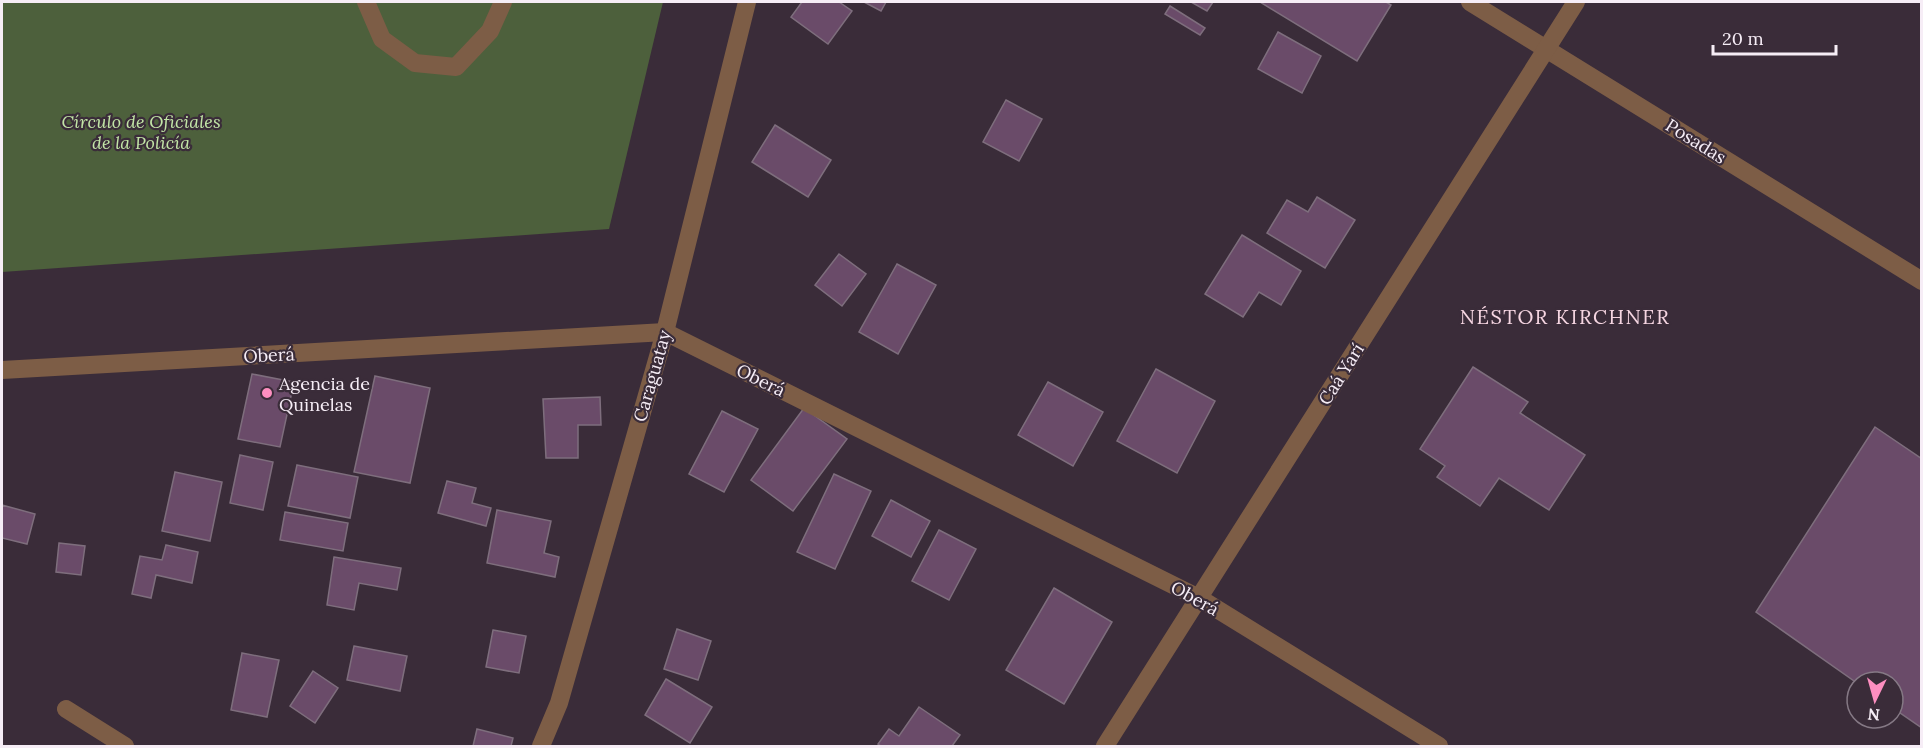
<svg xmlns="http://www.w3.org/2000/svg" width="1923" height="748" viewBox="0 0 1923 748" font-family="Lora,serif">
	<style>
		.green { fill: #4d603c }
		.building { fill: #6a4b69; stroke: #7e6e7d; stroke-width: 1.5 }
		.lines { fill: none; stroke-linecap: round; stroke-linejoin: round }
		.minor { stroke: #7d5d46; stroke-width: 18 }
		.poi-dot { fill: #fd8ec0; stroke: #3a2c39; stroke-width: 2 }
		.labels { text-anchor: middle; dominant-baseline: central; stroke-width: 4.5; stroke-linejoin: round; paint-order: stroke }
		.park-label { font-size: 18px; font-style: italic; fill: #c2e5a6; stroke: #3a2c39 }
		.street-label { font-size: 18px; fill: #f6edf6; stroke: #3a2c39 }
		.poi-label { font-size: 18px; fill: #f6edf6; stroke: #3a2c39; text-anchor: start }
		.neighbourhood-label { font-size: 20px; letter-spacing: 1.5px; fill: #f6d6e2; stroke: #3a2c39 }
	</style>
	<rect width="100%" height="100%" fill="#3a2c39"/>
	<polygon class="green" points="2,2 663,2 609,229 2,272"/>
	<g class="building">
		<polygon points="802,2 839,2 852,11 828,44 791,17"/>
		<polygon points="864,2 886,2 881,11"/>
		<polygon points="1191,2 1213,2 1207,11"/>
		<polygon points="1260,2 1386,2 1391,5 1357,61"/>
		<polygon points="1170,6 1205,28 1200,35 1165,14"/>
		<polygon points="1278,32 1321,56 1302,93 1258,69"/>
		<polygon points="1006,100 1042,119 1019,161 983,142"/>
		<polygon points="775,125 831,160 808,197 752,162"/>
		<polygon points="1317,197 1355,220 1325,268 1267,233 1287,200 1308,212"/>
		<polygon points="1242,235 1301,271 1281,305 1259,292 1243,317 1205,294"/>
		<polygon points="839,254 866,274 842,306 815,285"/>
		<polygon points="897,264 936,285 898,354 859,332"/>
		<polygon points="1473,367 1528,402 1520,413 1585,455 1549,510 1499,478 1480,506 1437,477 1445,466 1420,449"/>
		<polygon points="1156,369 1215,401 1177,473 1117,441"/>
		<polygon points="252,374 294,382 280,447 238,439"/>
		<polygon points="375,376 430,388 410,483 354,472"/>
		<polygon points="1048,382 1103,412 1073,466 1018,435"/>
		<polygon points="600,397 601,425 578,425 578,458 546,458 543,399"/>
		<polygon points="804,408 847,439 793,511 751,480"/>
		<polygon points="722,411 758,429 724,492 689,474"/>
		<polygon points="1875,427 1922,459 1922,728 1893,708 1893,682 1857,683 1756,612"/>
		<polygon points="240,455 273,462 263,510 230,503"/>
		<polygon points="297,465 358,477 350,518 288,506"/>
		<polygon points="175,472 222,482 210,541 162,531"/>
		<polygon points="834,474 871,491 835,569 797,552"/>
		<polygon points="447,481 476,488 472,503 491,508 486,526 438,513"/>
		<polygon points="891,500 930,521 911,557 872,536"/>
		<polygon points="2,505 35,514 27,544 2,538"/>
		<polygon points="497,510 551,521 544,553 559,557 555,577 487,563"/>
		<polygon points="285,512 348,523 343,551 280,540"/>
		<polygon points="939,530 976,549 949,600 912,581"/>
		<polygon points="59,543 85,546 81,575 56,572"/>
		<polygon points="166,545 198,552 192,583 156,575 151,598 132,594 140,556 162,560"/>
		<polygon points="334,557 401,568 397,590 359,583 354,610 327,605"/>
		<polygon points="1054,588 1112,622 1064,704 1006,670"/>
		<polygon points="677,629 711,641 698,680 664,669"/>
		<polygon points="493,630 526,636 519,673 486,667"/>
		<polygon points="354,646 407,656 400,691 347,680"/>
		<polygon points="242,653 279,660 267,717 231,710"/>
		<polygon points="313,671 338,688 315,723 290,706"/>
		<polygon points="666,679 712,707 690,743 645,715"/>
		<polygon points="919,707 960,735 952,746 881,746 878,744 889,729 899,736"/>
		<polygon points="477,729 513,738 511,746 473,746"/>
	</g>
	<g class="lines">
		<g class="minor">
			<polyline points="366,2 382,39 415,63 456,67 490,31 503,2"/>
			<polyline points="1470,2 1922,281"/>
			<polyline points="2,370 665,332 1199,598 1439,746"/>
			<polyline points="66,709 125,746"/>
			<polyline points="541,746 559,703 665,332 747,2"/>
			<polyline points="1105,746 1576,2"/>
		</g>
	</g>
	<circle class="poi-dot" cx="267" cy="393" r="6"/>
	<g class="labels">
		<g class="park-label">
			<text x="141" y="121">Círculo de Oficiales<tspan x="141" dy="21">de la Policía</tspan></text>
		</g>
		<g class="street-label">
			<text transform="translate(1696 141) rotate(32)">Posadas</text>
			<text transform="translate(269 355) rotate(-3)">Oberá</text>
			<text transform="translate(1341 374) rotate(-58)">Caá Yarí</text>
			<text transform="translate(652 376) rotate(-74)">Caraguatay</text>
			<text transform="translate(761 380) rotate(26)">Oberá</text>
			<text transform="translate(1195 598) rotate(29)">Oberá</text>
		</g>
		<g class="poi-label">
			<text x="279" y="383">Agencia de<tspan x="279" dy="21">Quinelas</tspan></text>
		</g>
		<g class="neighbourhood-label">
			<text x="1565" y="316">NÉSTOR KIRCHNER</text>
		</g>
	</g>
	<rect width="1923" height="748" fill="none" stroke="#f6edf6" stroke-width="6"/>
	<g transform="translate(1875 700) rotate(185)"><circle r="28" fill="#3a2c39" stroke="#857985" stroke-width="1.5"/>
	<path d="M0-4.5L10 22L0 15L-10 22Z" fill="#fd8ec0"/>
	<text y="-9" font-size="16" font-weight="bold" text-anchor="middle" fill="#f6edf6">N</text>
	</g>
	<path d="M1713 45v9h123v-9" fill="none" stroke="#f6edf6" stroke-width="3"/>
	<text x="1722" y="45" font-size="18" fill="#f6edf6" stroke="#3a2c39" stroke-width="4.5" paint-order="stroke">20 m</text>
</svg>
